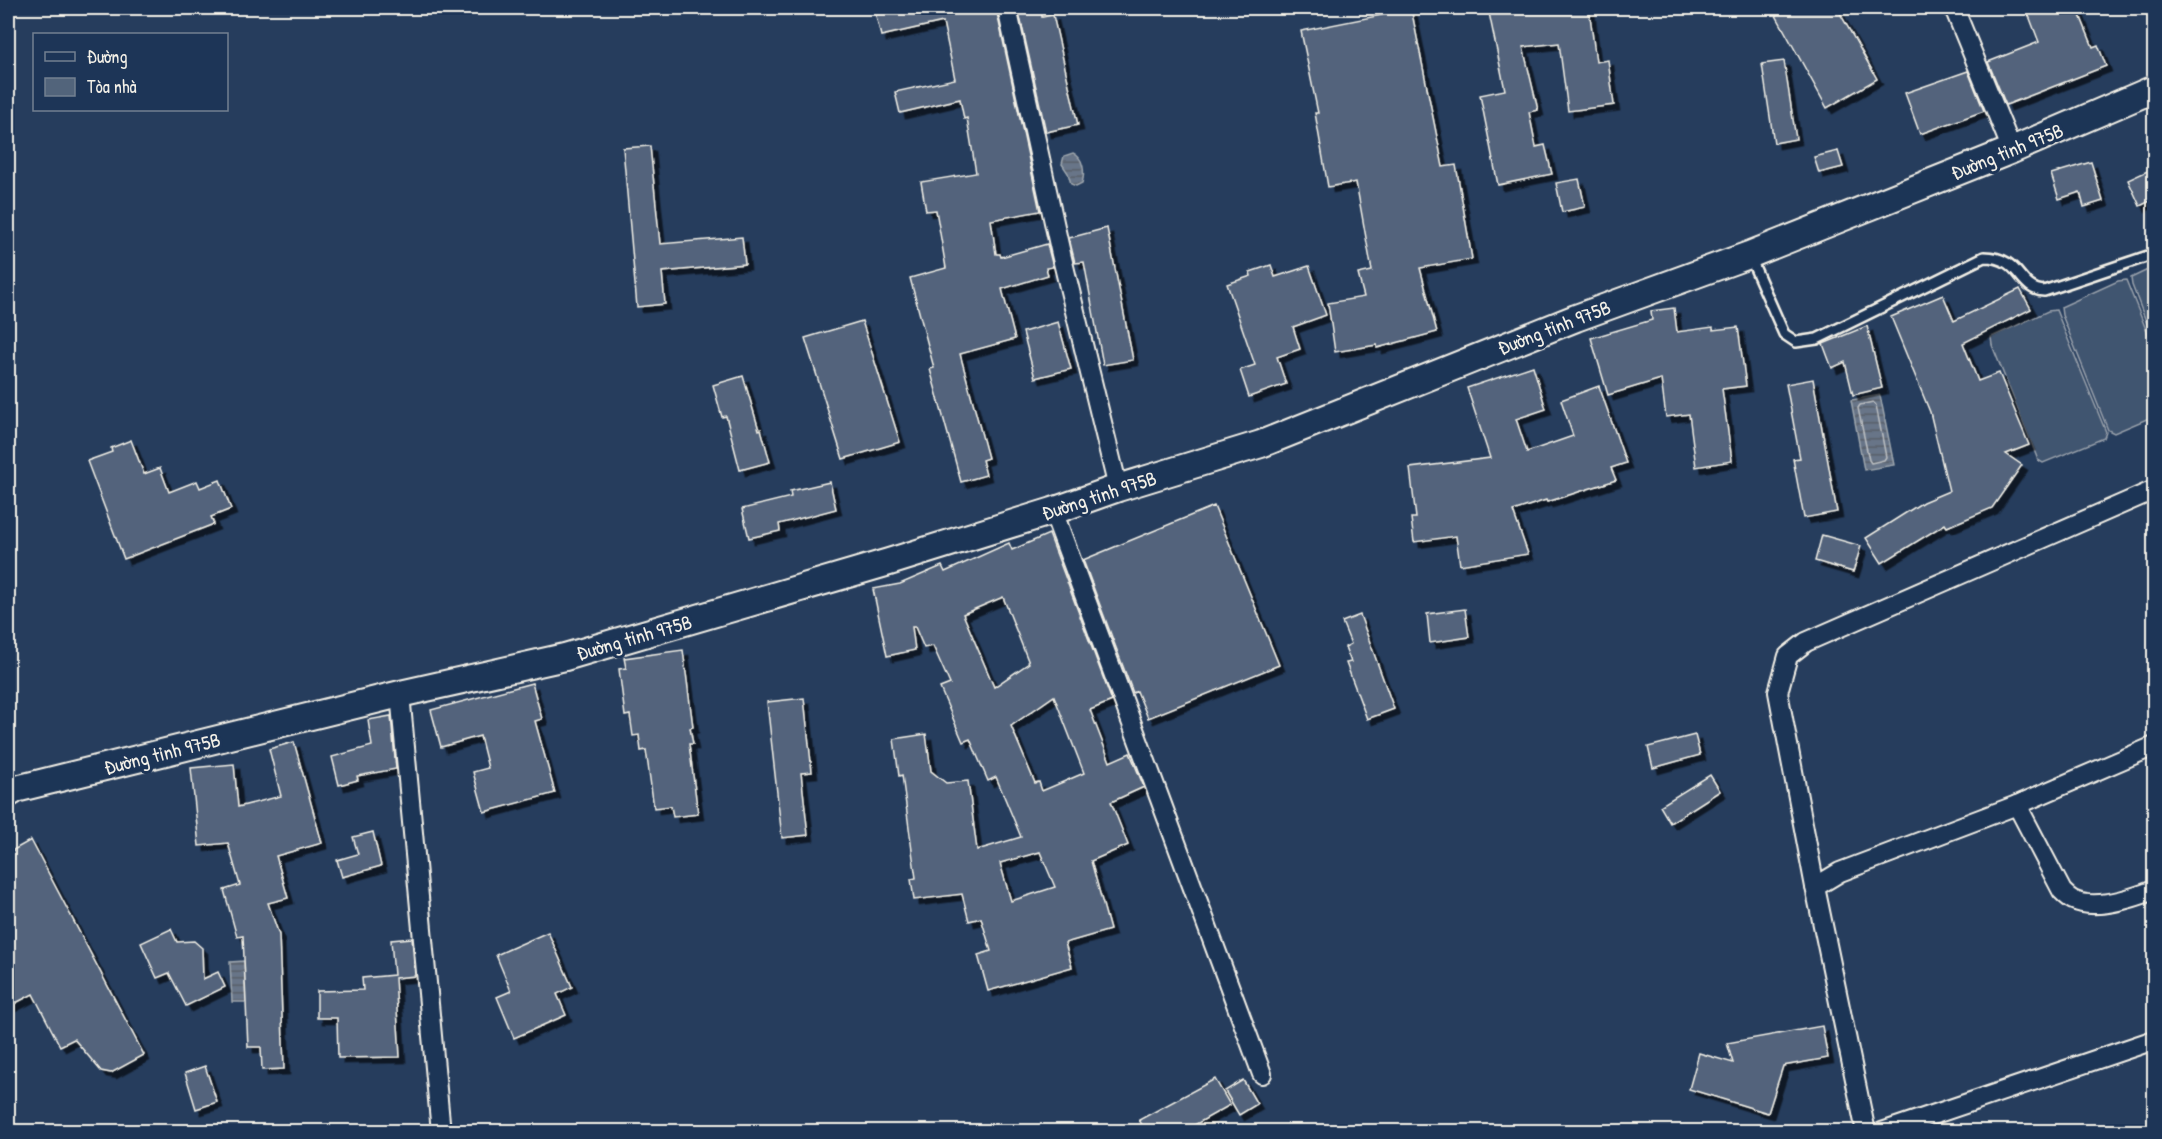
<svg xmlns="http://www.w3.org/2000/svg" width="2162" height="1139" viewBox="0 0 2162 1139" font-family="'Patrick Hand',sans-serif">
	<style>
		.pitch { fill: #40546f; stroke: #9aa2ac; stroke-width: 1.5 }
		.water { fill: url(#water-rules); stroke: #9fa7ae; stroke-width: 1.5 }
		.lines { fill: none; stroke-linecap: round; stroke-linejoin: round }
		.shore { stroke: #bcbfc2; stroke-width: 1.5 }
		.building { fill: #52647b; stroke: #f4f1e8; stroke-width: 1.5; fill-rule: evenodd; filter: url(#shadow) }
		.lane-casing { stroke: #f4f1e8; stroke-width: 14 }
		.street-casing { stroke: #f4f1e8; stroke-width: 22 }
		.secondary-casing { stroke: #f4f1e8; stroke-width: 30 }
		.lane { stroke: #1d3557; stroke-width: 9 }
		.street { stroke: #1d3557; stroke-width: 18 }
		.secondary { stroke: #1d3557; stroke-width: 26 }
		.labels { text-anchor: middle; dominant-baseline: central; stroke-width: 6; stroke-linejoin: round; paint-order: stroke }
		.street-label { font-size: 20px; fill: #f4f1e8; stroke: #1d3557 }
	</style>
	<defs>
		<pattern id="water-rules" width="6" height="5" patternUnits="userSpaceOnUse" patternTransform="scale(1.5)"><rect width="6" height="5" fill="#677588"/><path d="M0 2.5h6" fill="none" stroke="#585e67"/></pattern>
		<filter id="shadow"><feDropShadow dx="5.5" dy="5.5" stdDeviation="0" flood-color="#0009"/></filter>
	</defs>
	<rect width="100%" height="100%" fill="#263d5d"/>
	<filter id="ink" filterUnits="userSpaceOnUse"><feTurbulence type="fractalNoise" baseFrequency=".0167" numOctaves="2"/><feDisplacementMap in="SourceGraphic" scale="12" xChannelSelector="R" yChannelSelector="G"/><feConvolveMatrix kernelMatrix="1 2 1 2 8 2 1 2 1" color-interpolation-filters="sRGB"/></filter>
	<g filter="url(#ink)">
		<g class="pitch">
			<polygon points="2154,267 2154,342 2132,285 2131,278"/>
			<polygon points="2126,280 2154,349 2154,416 2114,433 2108,430 2062,315 2061,307 2118,281"/>
			<polygon points="2056,310 2106,432 2104,438 2043,463 2038,460 1992,345 1991,337 2048,311"/>
		</g>
		<g class="water">
			<path d="M 1073,153 C 1084,158 1085,173 1082,183 L 1076,186 L 1071,184 L 1068,173 L 1062,164 L 1064,156 Z"/>
			<polygon points="1880,395 1894,465 1864,470 1851,400"/>
			<polygon points="244,961 246,1002 232,1002 230,962"/>
		</g>
		<g class="lines">
			<polygon class="shore" points="1873,402 1876,405 1886,457 1884,460 1871,463 1869,460 1858,408 1860,405"/>
		</g>
		<g class="building">
			<polygon points="874,8 996,8 1040,211 991,220 996,254 1000,254 1001,257 1047,244 1053,267 1046,268 1048,275 1002,289 1015,339 960,354 988,458 982,460 986,475 961,482 930,369 934,368 910,278 946,268 936,210 926,211 921,182 976,173 967,118 964,119 960,99 900,113 895,92 955,79 943,22 881,36"/>
			<polygon points="1018,8 1041,8 1042,17 1053,15 1078,125 1046,132"/>
			<polygon points="1401,8 1411,8 1443,167 1456,165 1472,259 1420,268 1437,332 1377,348 1377,345 1335,352 1328,303 1364,297 1358,274 1372,271 1356,182 1328,187 1315,113 1318,113 1301,31 1382,15 1381,12"/>
			<polygon points="1488,8 1589,8 1596,62 1608,60 1614,105 1568,111 1559,43 1523,47 1538,110 1529,112 1536,147 1545,145 1552,174 1498,185 1480,95 1505,90"/>
			<polygon points="1772,8 1837,8 1877,79 1827,108"/>
			<polygon points="2026,8 2077,8 2093,47 2098,45 2106,66 2006,105 1988,62 2039,42"/>
			<polygon points="1784,61 1796,139 1774,143 1762,64"/>
			<polygon points="1968,71 1984,111 1920,134 1905,93"/>
			<polygon points="650,146 660,244 742,237 745,264 662,272 665,304 637,307 623,148"/>
			<polygon points="1838,151 1843,167 1819,173 1814,157"/>
			<polygon points="2091,162 2103,201 2084,207 2080,192 2059,199 2051,174"/>
			<polygon points="2154,168 2154,199 2140,206 2128,180"/>
			<polygon points="1579,179 1585,207 1562,212 1556,183"/>
			<polygon points="1107,228 1133,360 1103,365 1084,262 1075,263 1069,238"/>
			<polygon points="1271,265 1275,277 1309,266 1326,315 1293,327 1300,349 1277,357 1286,384 1249,397 1240,370 1255,365 1227,284 1251,276 1250,272"/>
			<polygon points="2020,289 2031,309 1963,343 1978,381 1999,373 2029,445 2006,454 2022,465 1992,508 1947,527 1945,524 1882,563 1866,538 1923,502 1949,491 1930,412 1891,317 1943,295 1954,321"/>
			<polygon points="1674,308 1677,332 1713,327 1713,330 1738,327 1746,386 1722,389 1732,461 1696,467 1689,414 1666,417 1661,379 1608,395 1591,338 1652,320 1651,311"/>
			<polygon points="862,321 900,442 843,459 805,338"/>
			<polygon points="1058,322 1071,369 1035,378 1023,332"/>
			<polygon points="1867,326 1882,388 1853,395 1845,362 1832,368 1823,344"/>
			<polygon points="1533,366 1546,409 1516,419 1527,452 1573,436 1561,400 1599,386 1626,463 1611,468 1616,480 1547,502 1546,500 1513,511 1528,554 1460,565 1456,536 1414,542 1411,518 1416,518 1410,468 1490,458 1467,388"/>
			<polygon points="743,376 759,430 761,429 770,462 740,470 726,416 722,417 713,385"/>
			<polygon points="1813,379 1837,512 1804,518 1793,459 1800,458 1786,384"/>
			<polygon points="131,440 144,474 160,468 169,492 197,481 200,488 220,480 231,509 211,517 214,524 124,559 87,461 112,452 111,448"/>
			<polygon points="830,482 836,509 779,524 780,531 749,538 742,509 791,497 790,491"/>
			<polygon points="1214,506 1279,665 1148,718 1137,691 1133,693 1083,560"/>
			<path d="M 1049,534 L 1112,701 L 1090,710 L 1110,762 L 1130,753 L 1144,787 L 1111,802 L 1128,845 L 1091,861 L 1110,930 L 1065,943 L 1072,967 L 988,991 L 978,955 L 991,951 L 981,918 L 969,921 L 962,894 L 914,900 L 911,879 L 916,878 L 913,858 L 902,775 L 899,776 L 894,739 L 926,734 L 931,771 L 946,783 L 968,781 L 977,850 L 1021,837 L 996,777 L 988,781 L 970,739 L 963,742 L 940,688 L 950,684 L 933,646 L 924,648 L 915,627 L 912,627 L 915,650 L 887,656 L 873,589 L 900,584 L 942,566 L 945,572 L 1009,543 L 1012,550 ZM 1003,597 L 1029,663 L 994,687 L 963,614 ZM 1054,696 L 1084,773 L 1042,791 L 1039,782 L 1035,783 L 1011,726 ZM 1040,852 L 1055,887 L 1011,901 L 1000,863 Z"/>
			<polygon points="1822,535 1861,546 1853,572 1815,561"/>
			<polygon points="1465,609 1469,637 1430,643 1427,614"/>
			<polygon points="1360,615 1394,709 1367,719 1346,663 1351,662 1345,647 1351,644 1342,622"/>
			<polygon points="683,650 693,727 690,728 693,744 689,744 698,814 673,817 671,806 654,808 646,750 641,751 639,735 633,736 630,715 625,716 619,669 626,668 624,658"/>
			<polygon points="532,683 542,719 535,721 555,793 484,812 473,772 488,768 480,736 441,747 431,710"/>
			<polygon points="804,698 812,772 801,773 808,835 782,838 767,702"/>
			<polygon points="391,716 396,769 357,776 358,780 339,785 332,757 372,746 368,720"/>
			<polygon points="1695,735 1700,755 1653,768 1648,747"/>
			<polygon points="294,742 322,843 276,856 288,898 268,903 279,935 284,1069 262,1070 261,1047 248,1047 243,936 237,937 224,890 240,885 228,843 199,846 191,768 234,764 238,807 281,796 269,749"/>
			<polygon points="1710,775 1720,791 1670,823 1660,806"/>
			<polygon points="373,832 381,866 342,877 337,860 358,854 353,837"/>
			<polygon points="31,840 144,1055 111,1073 101,1071 74,1039 60,1046 33,994 8,1007 8,853"/>
			<polygon points="171,929 177,942 194,941 202,948 203,979 218,972 225,987 186,1006 169,973 157,978 141,943"/>
			<polygon points="548,932 572,987 557,994 566,1015 514,1038 497,997 511,991 496,955"/>
			<polygon points="412,938 415,976 395,978 400,1057 338,1058 337,1018 317,1018 317,991 363,990 362,978 394,975 391,940"/>
			<polygon points="1822,1026 1828,1058 1783,1066 1768,1113 1689,1089 1699,1053 1733,1063 1727,1043"/>
			<polygon points="205,1066 217,1102 196,1109 185,1073"/>
			<polygon points="1215,1079 1230,1105 1184,1131 1146,1131 1139,1120"/>
			<polygon points="1243,1080 1257,1104 1239,1115 1225,1091"/>
		</g>
		<g class="lines">
			<g class="lane-casing">
				<path id="lane" d="M 1750,257 L 1784,334 L 1796,342 L 1817,339 L 1984,257 C 2022,257 2017,289 2044,291 L 2154,254"/>
			</g>
			<g class="street-casing">
				<g id="street">
					<polyline points="1007,8 1061,254 1118,488"/>
					<polyline points="1954,8 2012,150"/>
					<polyline points="1053,511 1262,1074"/>
					<polyline points="400,694 441,1132"/>
					<path d="M 2017,805 L 2062,891 C 2065,894 2069,898 2073,900 C 2095,911 2133,898 2154,890"/>
					<polyline points="1815,887 1840,872 2017,805 2154,746"/>
					<polyline points="1866,1132 1815,887 1778,692 1788,656 1806,642 2154,490"/>
					<polyline points="1882,1132 2154,1040"/>
				</g>
			</g>
			<g class="secondary-casing">
				<polyline id="secondary" points="8,794 16,789 400,694 565,657 889,562 1053,511 1118,488 1261,444 1576,318 1749,255 2012,150 2154,89"/>
			</g>
			<use href="#lane" class="lane"/>
			<use href="#street" class="street"/>
			<use href="#secondary" class="secondary"/>
		</g>
	</g>
	<g class="labels">
		<g class="street-label">
			<text transform="translate(2007 151) rotate(-22)">Đường tỉnh 975B</text>
			<text transform="translate(1554 327) rotate(-21)">Đường tỉnh 975B</text>
			<text transform="translate(1099 495) rotate(-18)">Đường tỉnh 975B</text>
			<text transform="translate(634 637) rotate(-16)">Đường tỉnh 975B</text>
			<text transform="translate(162 753) rotate(-14)">Đường tỉnh 975B</text>
		</g>
	</g>
	<rect width="2162" height="1139" fill="none" stroke="#1d3557" stroke-width="30"/>
	<rect x="15" y="15" width="2132" height="1109" fill="none" stroke="#f4f1e8" stroke-width="2" filter="url(#ink)"/>
	<rect x="33" y="33" width="195" height="78" fill="#1d3557" stroke="#738091" stroke-width="1.5"/>
	<rect x="45" y="52" width="30" height="9" fill="#1d3557" stroke="#738091" stroke-width="1.5"/>
	<text x="87" y="63" font-size="18" fill="#f4f1e8">Đường</text>
	<rect x="45" y="78" width="30" height="18" fill="#52647b" stroke="#738091" stroke-width="1.5"/>
	<text x="87" y="93" font-size="18" fill="#f4f1e8">Tòa nhà</text>
</svg>
